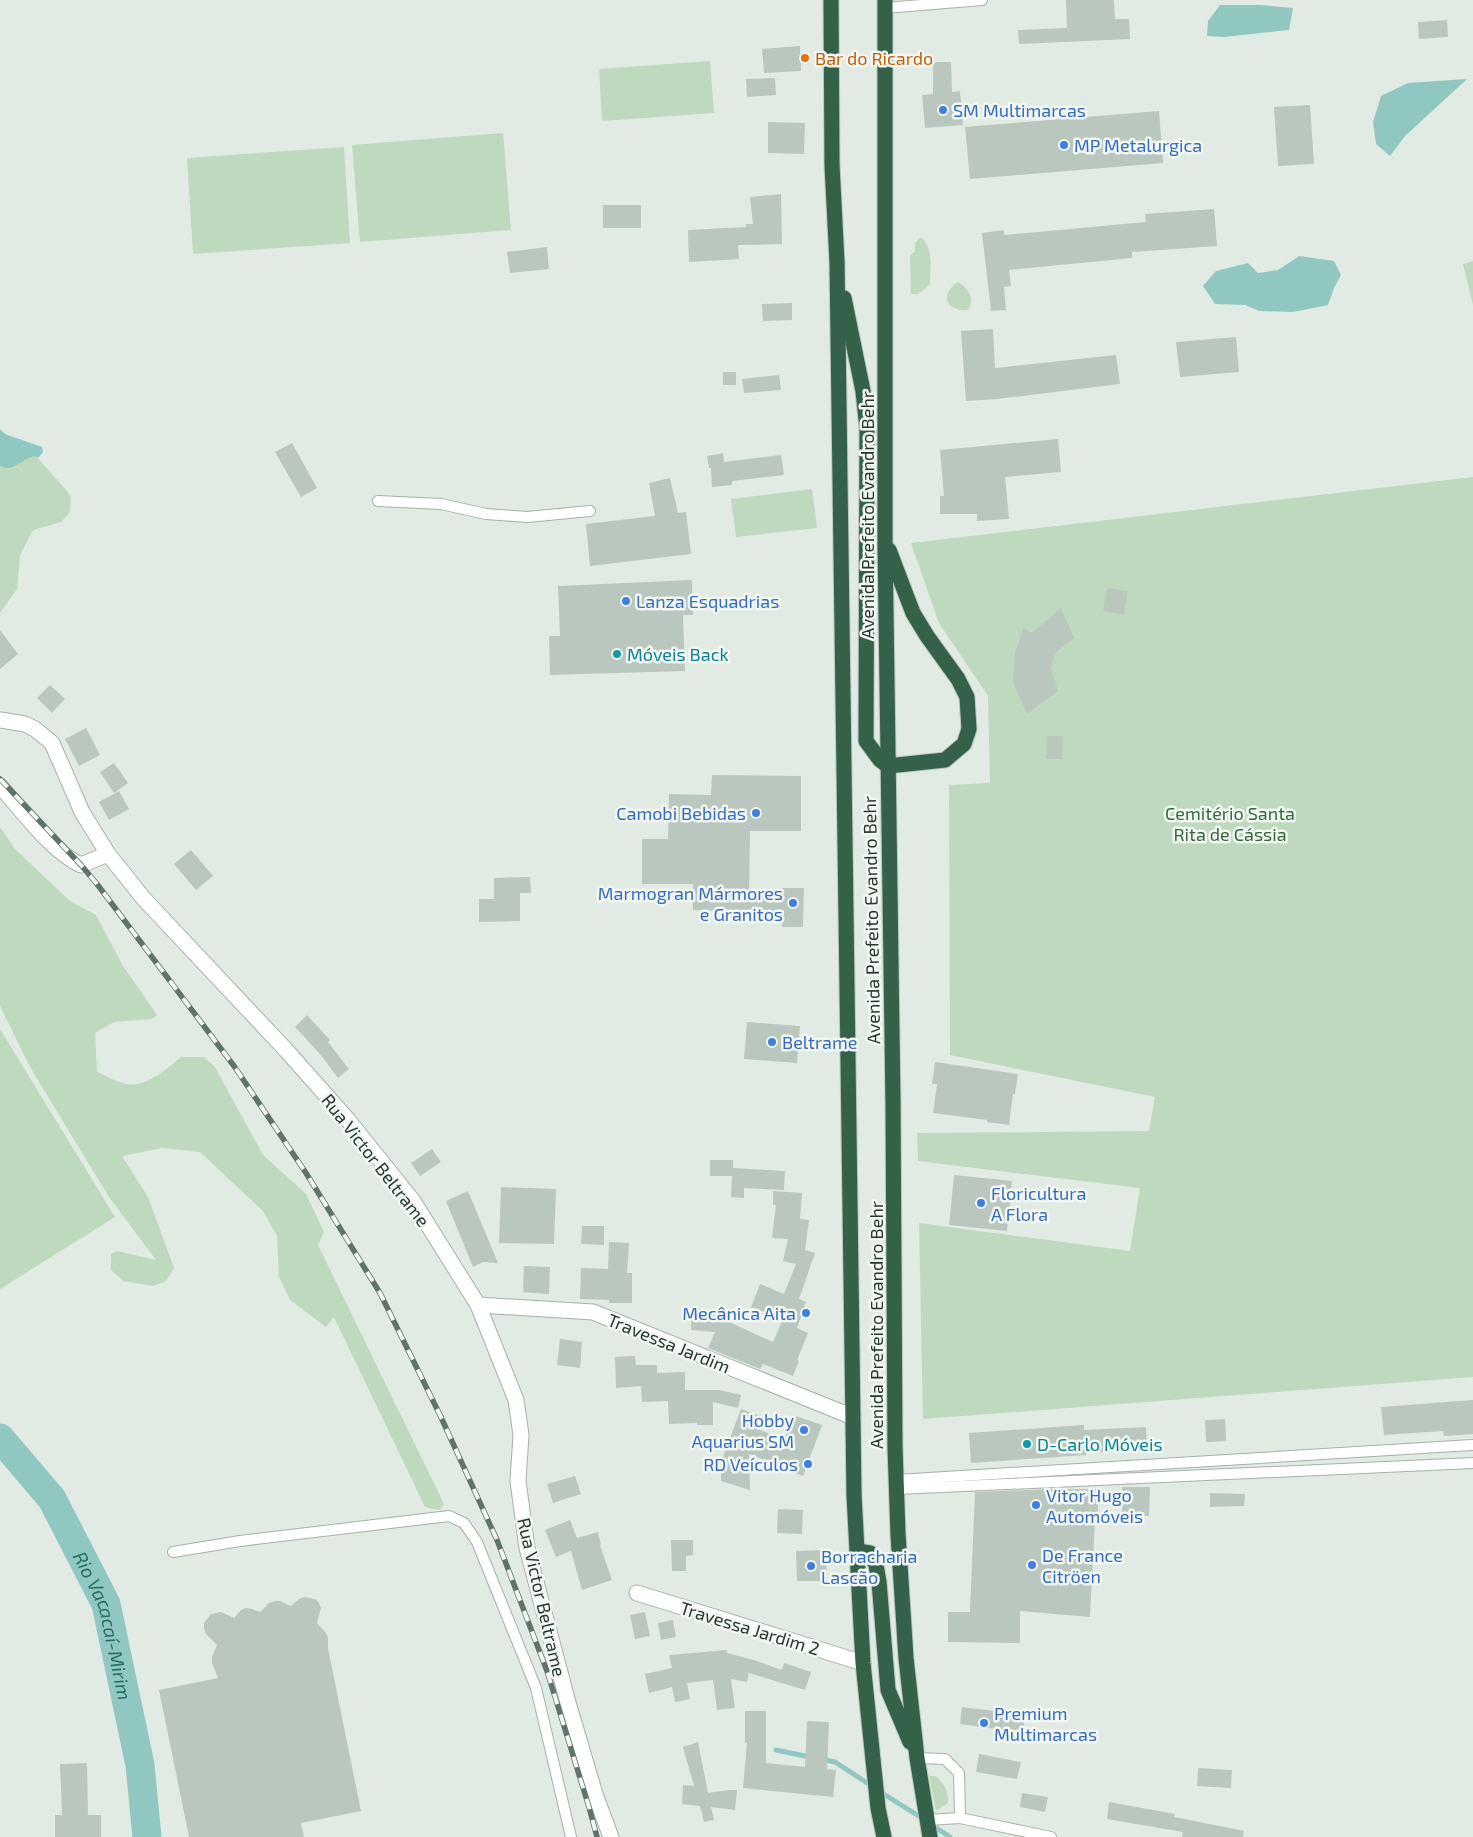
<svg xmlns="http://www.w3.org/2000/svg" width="1473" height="1837" viewBox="0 0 1473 1837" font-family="'Exo 2',sans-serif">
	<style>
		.green { fill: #bed9bd }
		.water { fill: #90c8c1 }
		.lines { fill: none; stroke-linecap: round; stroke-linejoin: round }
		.stream { stroke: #90c8c1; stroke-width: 5 }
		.river { stroke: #90c8c1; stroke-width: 29 }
		.building { fill: #bac7bf }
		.lane-casing { stroke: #a5b1a9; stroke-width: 12 }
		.street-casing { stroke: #a5b1a9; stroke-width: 17 }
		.highway-casing { stroke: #bdc4c0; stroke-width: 17 }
		.lane { stroke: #fff; stroke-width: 10 }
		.street { stroke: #fff; stroke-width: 15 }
		.highway { stroke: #33614a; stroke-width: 15 }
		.rail-casing { stroke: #5e7468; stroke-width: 5.5 }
		.rail { stroke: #f2f7f3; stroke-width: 4; stroke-dasharray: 11; stroke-linecap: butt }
		.food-dot { fill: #e8710a; stroke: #f2f7f3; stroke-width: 2 }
		.shop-dot { fill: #3f7fe0; stroke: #f2f7f3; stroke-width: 2 }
		.culture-dot { fill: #0f9aa8; stroke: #f2f7f3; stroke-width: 2 }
		.labels { text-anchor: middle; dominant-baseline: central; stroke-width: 5; stroke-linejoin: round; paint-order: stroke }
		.food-label { font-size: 18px; fill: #c56008; stroke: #f2f7f3; text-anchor: start }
		.shop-label { font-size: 18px; fill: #366cbe; stroke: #f2f7f3; text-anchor: start }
		.street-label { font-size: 18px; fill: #24392d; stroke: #f2f7f3 }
		.culture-label { font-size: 18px; fill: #0d838f; stroke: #f2f7f3; text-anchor: start }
		.park-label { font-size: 18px; fill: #336a39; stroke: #f2f7f3 }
		.water-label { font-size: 19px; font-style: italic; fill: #266d64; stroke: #f2f7f3 }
	</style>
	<rect width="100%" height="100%" fill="#e2eae4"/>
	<g class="green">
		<polygon points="710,61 714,113 602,121 599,69"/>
		<polygon points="503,133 511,230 360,242 352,145"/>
		<polygon points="344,147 350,243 193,254 187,158"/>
		<path d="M 921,237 C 934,249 930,268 930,284 L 918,294 L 911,294 L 910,255 L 915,252 L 915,243 Z"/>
		<polygon points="1473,261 1473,305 1463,264"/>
		<path d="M 958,282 C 968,288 976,299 968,310 C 946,312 939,294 958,282 Z"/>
		<path d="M 28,456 L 36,456 L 67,491 L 71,497 L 70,512 L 61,522 L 33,530 L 20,555 L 17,589 L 0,613 L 0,466 C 11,473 20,463 28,456 Z"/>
		<polygon points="1473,477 1473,1377 923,1419 919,1223 1130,1251 1140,1188 918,1161 917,1133 1149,1131 1155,1097 950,1055 949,785 990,783 988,696 939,623 911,543"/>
		<polygon points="812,489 817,528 736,537 731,499"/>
		<path d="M 0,827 L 15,849 L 70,901 L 96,915 L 123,966 L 157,1015 L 152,1019 L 114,1022 L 95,1033 L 97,1072 C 106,1076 117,1082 126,1084 C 148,1087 165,1070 181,1057 L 204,1057 L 215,1067 L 263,1155 L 306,1194 L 324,1232 L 318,1245 L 444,1504 L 440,1510 L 425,1507 L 334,1317 L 326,1327 L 290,1300 L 279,1277 L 277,1236 L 263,1211 L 200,1152 L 162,1148 L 122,1156 L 148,1197 L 174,1268 L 166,1281 L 153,1286 L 123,1281 L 111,1270 L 111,1254 L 117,1251 L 156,1260 L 109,1197 L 30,1067 L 0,1006 Z"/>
		<polygon points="0,1029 115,1217 0,1289"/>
		<path d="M 929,1776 L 936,1776 C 945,1785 948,1791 948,1803 L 936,1811 Z"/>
	</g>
	<g class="water">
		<polygon points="1220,5 1260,5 1293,8 1289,30 1224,37 1207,36 1208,21"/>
		<polygon points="1467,79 1405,136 1390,156 1376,144 1373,122 1381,96 1408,83"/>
		<polygon points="1299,256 1334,261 1341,275 1334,288 1328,305 1293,312 1259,311 1245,305 1215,304 1203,286 1216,271 1248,263 1258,273 1278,270"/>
		<path d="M 0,429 L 5,434 L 42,447 L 43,452 L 38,458 L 36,456 C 22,457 14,474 0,466 Z"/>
	</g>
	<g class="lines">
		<g class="stream">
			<polyline points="776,1750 810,1757"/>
			<polyline points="821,1759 835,1762 872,1786"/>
			<polyline points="879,1791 925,1820"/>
			<polyline points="932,1825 950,1837"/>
		</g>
		<path class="river" id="s1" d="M 0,1438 L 52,1499 L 106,1604 L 140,1765 L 147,1837"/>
	</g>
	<g class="building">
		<polygon points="1066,0 1114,0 1115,19 1129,19 1130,39 1019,44 1018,30 1067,28"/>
		<polygon points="1447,20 1448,37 1419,39 1418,22"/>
		<polygon points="800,46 801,71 764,73 762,49"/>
		<polygon points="933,62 951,62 952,92 960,91 963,125 925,128 922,95 933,94"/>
		<polygon points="775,78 776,95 747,97 746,79"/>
		<polygon points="1310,105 1314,164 1278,166 1274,107"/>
		<polygon points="1159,111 1163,163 970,179 965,127"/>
		<polygon points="768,122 805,123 804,154 768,153"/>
		<polygon points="781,194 782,244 738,245 739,259 689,262 688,230 746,227 746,224 753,224 750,197"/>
		<rect x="603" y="205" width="38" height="23"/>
		<polygon points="1214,209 1217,246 1132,252 1132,258 1009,270 1011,286 1004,287 1006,310 991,311 982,233 1004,230 1004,235 1146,222 1145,214"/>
		<polygon points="547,247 549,269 510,273 507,252"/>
		<polygon points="792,303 792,320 763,321 762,304"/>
		<polygon points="993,329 995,368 1116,355 1120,384 997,399 966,401 961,331"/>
		<polygon points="1236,337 1239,372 1180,377 1176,342"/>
		<rect x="723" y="372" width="13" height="13"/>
		<polygon points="779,375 781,390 744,393 742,379"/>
		<polygon points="1058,439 1061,472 1005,477 1009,519 977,521 977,514 940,514 940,496 944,496 940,450"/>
		<polygon points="292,443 317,488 301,497 275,452"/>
		<polygon points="723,453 724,462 781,455 784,475 732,481 732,485 712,487 711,468 709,468 707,456"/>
		<polygon points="670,478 678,513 686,512 691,554 590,566 586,524 655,516 649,483"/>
		<polygon points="692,580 693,615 683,615 685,671 550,675 549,636 560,636 558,586"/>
		<polygon points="1107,588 1128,591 1124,615 1103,611"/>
		<polygon points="1061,608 1074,638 1055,653 1051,669 1058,691 1027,714 1013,682 1015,653 1023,628 1032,633"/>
		<polygon points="0,630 18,654 0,669"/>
		<polygon points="50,685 65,699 52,713 37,698"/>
		<polygon points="86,728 100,755 79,766 65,739"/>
		<polygon points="1047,736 1063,736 1062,759 1046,759"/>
		<polygon points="114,763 128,783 114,793 100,772"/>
		<polygon points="712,775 801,776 801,831 750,831 749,891 782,891 782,888 804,888 803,927 782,927 782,912 693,910 693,884 642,884 642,839 668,839 669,794 711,795"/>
		<polygon points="119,791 129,809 109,820 99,802"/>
		<polygon points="191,850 213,876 196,890 174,864"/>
		<polygon points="530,877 531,893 520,893 520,921 479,922 479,899 494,899 494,878"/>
		<polygon points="307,1015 330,1040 328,1042 349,1069 338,1078 320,1054 295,1027"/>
		<polygon points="747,1022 800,1026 797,1063 744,1059"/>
		<polygon points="935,1062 1018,1074 1015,1094 1013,1094 1009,1125 987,1122 987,1120 933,1113 937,1084 932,1084"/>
		<polygon points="432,1149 441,1162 420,1176 411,1163"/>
		<polygon points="710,1160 733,1160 733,1168 785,1171 784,1190 744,1188 744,1198 731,1197 732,1176 710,1176"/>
		<polygon points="954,1175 1012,1181 1007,1231 949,1225"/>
		<polygon points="501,1187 556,1189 554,1244 499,1243"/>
		<polygon points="468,1191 498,1263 483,1262 473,1267 446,1201"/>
		<polygon points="773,1191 802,1193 800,1219 809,1220 805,1250 815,1253 799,1299 806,1302 797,1328 808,1333 797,1360 799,1361 793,1376 763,1364 760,1369 708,1348 715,1332 691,1330 692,1305 773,1342 783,1319 751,1307 760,1284 784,1294 796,1264 783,1261 788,1239 772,1238 776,1205 773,1205"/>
		<polygon points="582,1226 604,1226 604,1245 581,1244"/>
		<polygon points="609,1242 629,1243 627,1273 632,1273 632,1303 609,1303 609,1300 580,1299 581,1268 608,1269"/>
		<polygon points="524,1266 550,1267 549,1294 523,1292"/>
		<polygon points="560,1339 582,1342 580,1368 557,1365"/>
		<polygon points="635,1356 636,1365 657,1365 657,1373 685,1372 685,1390 719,1390 741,1395 738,1408 713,1402 713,1425 697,1425 697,1423 669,1424 668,1401 642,1402 641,1386 616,1388 615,1357"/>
		<polygon points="1473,1400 1473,1434 1444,1436 1443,1431 1384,1435 1381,1407"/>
		<polygon points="741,1409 763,1417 758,1429 784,1440 793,1415 822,1425 803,1476 749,1454 750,1490 721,1481 721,1462"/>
		<polygon points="1225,1419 1226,1441 1206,1442 1205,1420"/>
		<polygon points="1084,1425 1084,1430 1146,1427 1147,1450 1086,1453 1086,1455 971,1463 969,1433"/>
		<polygon points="575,1476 581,1494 553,1503 547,1484"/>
		<polygon points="1122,1487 1150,1487 1149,1516 1122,1515"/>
		<polygon points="1053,1489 1098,1489 1098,1521 1095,1521 1090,1617 1020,1611 1020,1643 948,1642 948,1612 970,1612 975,1492"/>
		<polygon points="1210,1493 1245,1494 1244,1506 1210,1507"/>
		<polygon points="778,1509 803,1510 802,1534 777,1533"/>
		<polygon points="570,1520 577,1538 598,1532 601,1545 600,1545 612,1580 582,1590 571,1551 556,1557 545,1530"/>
		<polygon points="671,1540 693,1540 693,1555 686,1556 686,1571 672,1571"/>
		<polygon points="826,1550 827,1581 797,1581 796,1551"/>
		<polygon points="304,1597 315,1599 319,1603 321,1608 317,1623 326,1633 328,1638 328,1648 361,1811 301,1823 304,1837 189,1837 159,1690 218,1678 212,1663 212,1657 217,1645 206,1634 204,1629 204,1623 211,1614 221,1612 234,1618 241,1610 246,1608 252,1609 260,1612 269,1603 275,1601 280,1601 291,1606 299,1599"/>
		<polygon points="645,1612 650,1636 635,1639 630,1615"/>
		<polygon points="673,1620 676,1637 661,1640 658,1623"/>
		<polygon points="727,1650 727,1653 754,1660 782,1670 784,1663 811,1672 805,1690 749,1673 747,1682 731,1679 735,1708 717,1710 713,1680 687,1683 690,1699 675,1702 672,1687 649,1693 645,1674 672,1668 669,1655"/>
		<polygon points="962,1707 1025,1715 1023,1733 960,1724"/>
		<polygon points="745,1711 766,1711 766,1763 805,1767 807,1721 829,1722 827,1769 836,1770 833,1797 743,1788 747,1743 745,1743"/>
		<polygon points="698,1742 708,1793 728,1790 737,1790 735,1810 711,1807 714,1820 704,1822 700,1806 682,1804 683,1785 694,1786 683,1747"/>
		<polygon points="979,1754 1021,1762 1017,1779 976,1772"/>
		<polygon points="87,1763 88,1815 101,1815 101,1837 55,1837 55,1815 62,1815 60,1764"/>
		<polygon points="1198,1768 1232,1770 1231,1788 1197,1786"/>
		<polygon points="1022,1793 1048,1797 1045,1812 1020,1807"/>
		<polygon points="1109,1802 1175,1814 1174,1817 1244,1831 1243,1837 1182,1837 1183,1832 1107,1819"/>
	</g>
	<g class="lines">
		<g class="lane-casing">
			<g id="lane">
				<polyline points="885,8 982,0"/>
				<polyline points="378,501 441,504 486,514 527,517 590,511"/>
				<polyline points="896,1480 1472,1445"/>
				<polyline points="897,1489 1473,1463"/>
				<polyline points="173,1552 240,1541 449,1516 464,1523 477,1542 536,1688 571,1837"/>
				<polyline points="917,1758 945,1759 959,1773 960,1818 927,1820"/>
				<polyline points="960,1818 1051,1837"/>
			</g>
		</g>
		<g class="street-casing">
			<g id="street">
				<polyline points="0,720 25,724 35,729 52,743 82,812 108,854 144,899 286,1050 348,1120 413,1201 478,1305 516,1400 521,1435 518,1481 527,1548 567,1699 595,1794 611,1837"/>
				<path d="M 0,786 C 22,810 52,852 81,865 L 108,854"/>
				<polyline points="478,1305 593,1312 853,1417"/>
				<polyline points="637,1593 863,1663"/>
			</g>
		</g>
		<g class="highway-casing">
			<g id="highway">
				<polyline points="831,0 832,165 837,262 854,1495 863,1663 878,1808 884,1837"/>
				<polyline points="885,0 885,542 893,1103 895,1447 898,1534 906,1658 917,1758 930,1837"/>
				<polyline points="844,298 863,391 867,429 866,741 880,760 888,766 945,760 964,744 969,729 967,697 958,679 927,636 913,613 889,550"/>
				<polyline points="857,1551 870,1553 876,1565 879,1582 888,1690 910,1742"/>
			</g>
		</g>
		<use href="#lane" class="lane"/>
		<use href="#street" class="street"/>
		<use href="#highway" class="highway"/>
		<g class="rail-casing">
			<polyline id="rail" points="0,779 81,865 97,884 234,1066 306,1173 380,1293 440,1415 497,1540 547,1671 589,1807 597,1837"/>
		</g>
		<use href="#rail" class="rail"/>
	</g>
	<circle class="food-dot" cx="805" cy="58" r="5"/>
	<g class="shop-dot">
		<circle cx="943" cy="110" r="5"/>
		<circle cx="1064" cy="145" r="5"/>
		<circle cx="626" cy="601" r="5"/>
		<circle cx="756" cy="813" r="5"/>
		<circle cx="793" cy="903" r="5"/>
		<circle cx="772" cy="1042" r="5"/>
		<circle cx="981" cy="1203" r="5"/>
		<circle cx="806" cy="1313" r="5"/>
		<circle cx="804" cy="1430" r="5"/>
		<circle cx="808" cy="1464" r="5"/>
		<circle cx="1036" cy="1505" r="5"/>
		<circle cx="1032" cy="1565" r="5"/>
		<circle cx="811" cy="1566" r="5"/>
		<circle cx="984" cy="1723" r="5"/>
	</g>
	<g class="culture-dot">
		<circle cx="617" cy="654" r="5"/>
		<circle cx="1027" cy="1444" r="5"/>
	</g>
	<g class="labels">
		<g class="food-label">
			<text x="815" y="58">Bar do Ricardo</text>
		</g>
		<g class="shop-label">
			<text x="953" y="110">SM Multimarcas</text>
			<text x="1074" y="145">MP Metalurgica</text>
			<text x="636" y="601">Lanza Esquadrias</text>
			<text x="746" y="813" text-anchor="end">Camobi Bebidas</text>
			<text x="783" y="893" text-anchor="end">Marmogran Mármores<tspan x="783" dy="21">e Granitos</tspan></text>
			<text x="782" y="1042">Beltrame</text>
			<text x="991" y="1193">Floricultura<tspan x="991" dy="21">A Flora</tspan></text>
			<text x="796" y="1313" text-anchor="end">Mecânica Aita</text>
			<text x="794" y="1420" text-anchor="end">Hobby<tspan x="794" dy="21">Aquarius SM</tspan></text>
			<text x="798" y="1464" text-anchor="end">RD Veículos</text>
			<text x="1046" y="1495">Vitor Hugo<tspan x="1046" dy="21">Automóveis</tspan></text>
			<text x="1042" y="1555">De France<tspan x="1042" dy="21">Citröen</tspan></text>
			<text x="821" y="1556">Borracharia<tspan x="821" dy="21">Lascão</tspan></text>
			<text x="994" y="1713">Premium<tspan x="994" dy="21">Multimarcas</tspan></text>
		</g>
		<g class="street-label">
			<text transform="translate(867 515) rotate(-90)">Avenida Prefeito Evandro Behr</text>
			<text transform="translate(871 920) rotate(-91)">Avenida Prefeito Evandro Behr</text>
			<text transform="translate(376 1160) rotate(52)">Rua Victor Beltrame</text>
			<text transform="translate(876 1325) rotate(-90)">Avenida Prefeito Evandro Behr</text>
			<text transform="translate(669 1343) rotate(22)">Travessa Jardim</text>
			<text transform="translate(542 1597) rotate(77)">Rua Victor Beltrame</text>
			<text transform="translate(750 1628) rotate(17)">Travessa Jardim 2</text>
		</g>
		<g class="culture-label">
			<text x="627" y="654">Móveis Back</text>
			<text x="1037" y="1444">D-Carlo Móveis</text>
		</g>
		<g class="park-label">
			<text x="1230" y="813">Cemitério Santa<tspan x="1230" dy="21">Rita de Cássia</tspan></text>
		</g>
		<g class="water-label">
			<text stroke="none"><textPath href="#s1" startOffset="218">Rio Vacacaí-Mirim</textPath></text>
		</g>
	</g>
</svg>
